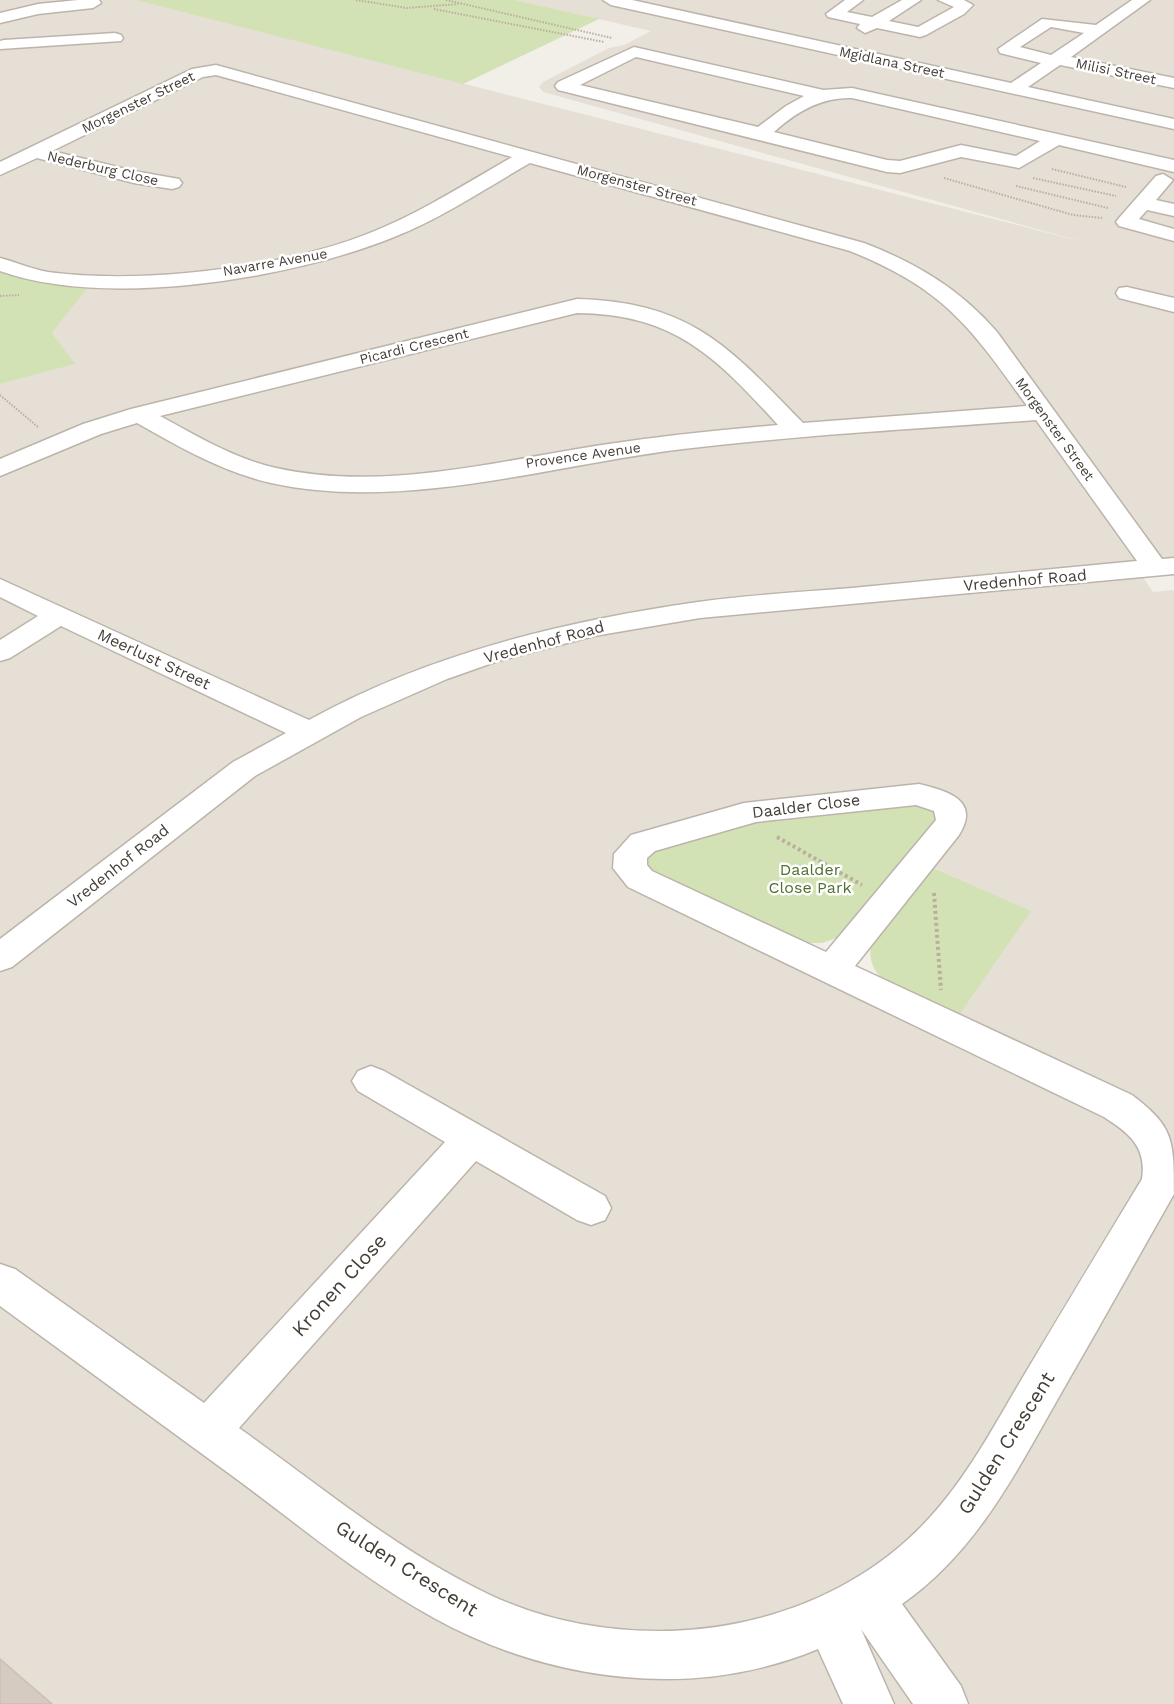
<svg xmlns="http://www.w3.org/2000/svg" width="1174" height="1704" viewBox="0 0 1174 1704" font-family="'Work Sans',sans-serif">
	<style>
		.residential { fill: #e5dfd6; fill-rule: evenodd }
		.green { fill: #d2e2b5 }
		.building { fill: #d5cbc1; stroke: #ccbfb2; stroke-width: 1.5 }
		.lines { fill: none; stroke-linecap: round; stroke-linejoin: round }
		.minor-casing { stroke: #bcb4ab; stroke-width: 3 }
		.path-far1 { stroke: #bcae9e; stroke-width: 2; stroke-dasharray: 1.5 1.5; stroke-linecap: butt }
		.path { stroke: #bcae9e; stroke-width: 4; stroke-dasharray: 3 3; stroke-linecap: butt }
		.minor { fill: #fff; fill-rule: evenodd }
		.labels { text-anchor: middle; dominant-baseline: central; stroke-width: 5; stroke-linejoin: round; paint-order: stroke }
		.far-street-label { font-size: 14px; fill: #443e37; stroke: #fff }
		.street-label { font-size: 16px; fill: #443e37; stroke: #fff }
		.park-label { font-size: 16px; fill: #507031; stroke: #fff }
		.near-street-label { font-size: 20px; fill: #443e37; stroke: #fff }
	</style>
	<rect width="100%" height="100%" fill="#f2eee8"/>
	<path class="residential" d="M 0,0 L 137,0 L 1091,244 L 543,92 L 539,87 L 543,82 L 609,48 L 624,45 L 651,31 L 515,0 L 1174,0 L 1174,565 L 1137,569 L 1153,592 L 1174,590 L 1174,1704 L 0,1704 L 0,384 L 74,364 L 52,333 L 92,281 L 0,266 ZM 946,804 L 922,862 L 1030,911 L 949,1028 L 638,880 Z"/>
	<g class="green">
		<polygon points="136,0 515,0 599,19 463,84"/>
		<polygon points="0,271 32,281 88,287 52,333 75,364 0,384"/>
		<path d="M 909,802 C 923,805 935,807 938,822 L 842,936 L 822,943 L 799,943 L 656,878 L 646,867 L 646,860 L 654,849 L 762,818 Z"/>
		<path d="M 934,868 L 1031,911 L 957,1018 C 926,1003 859,986 872,942 Z"/>
	</g>
	<polygon class="building" points="0,1659 52,1704 0,1704"/>
	<g class="lines">
		<g class="minor-casing">
			<g id="minor">
				<polygon points="78,0 99,0 101,3 93,8 38,14 0,23 0,13 38,4"/>
				<path d="M 603,0 L 632,0 L 1011,83 L 1041,63 L 1000,53 L 998,49 L 1042,19 L 1096,25 L 1132,0 L 1150,0 L 1071,57 L 1174,78 L 1174,88 L 1060,65 L 1028,87 L 1174,119 L 1174,129 L 611,5 ZM 1051,27 L 1084,33 L 1051,55 L 1020,47 Z"/>
				<polygon points="845,0 863,0 847,12 872,17 902,0 921,0 889,21 918,27 954,7 938,0 964,0 973,5 964,14 926,35 920,37 877,28 865,33 857,28 860,24 828,17 826,14"/>
				<polygon points="115,33 121,35 123,38 121,41 0,49 0,41 4,40"/>
				<path d="M 634,47 L 823,90 L 852,88 L 1174,160 L 1174,172 L 1059,145 L 1019,168 L 961,157 L 900,173 L 887,172 L 558,90 L 555,86 L 558,82 ZM 636,57 L 804,96 L 786,106 L 758,127 L 580,85 ZM 852,98 L 1040,141 L 1016,156 L 961,145 L 900,161 L 887,160 L 774,132 C 796,112 821,97 852,98 Z"/>
				<path d="M 216,65 L 864,243 C 916,263 960,289 997,332 L 1162,559 L 1174,558 L 1174,574 L 700,618 L 594,636 L 498,661 L 447,679 L 361,717 L 255,776 L 12,967 L 0,971 L 0,939 L 233,762 L 286,733 L 61,626 L 10,658 L 0,661 L 0,640 L 38,616 L 0,597 L 0,579 L 309,720 C 429,654 564,621 698,602 C 749,595 801,592 852,588 C 947,579 1042,570 1137,561 L 1036,420 C 918,429 800,435 683,449 C 551,465 402,512 271,483 C 223,472 179,447 137,423 L 101,434 L 0,476 L 0,459 L 83,424 L 131,409 L 577,299 C 691,302 729,347 803,423 L 1027,406 C 970,326 944,289 850,251 L 530,163 C 486,188 442,218 394,237 C 291,279 106,309 0,271 L 0,258 C 16,262 31,269 48,272 C 145,285 295,267 384,227 C 428,208 470,181 512,157 L 216,75 L 203,77 L 52,151 L 134,171 L 179,179 L 182,183 L 179,187 L 172,189 L 134,183 L 37,158 L 0,175 L 0,162 L 192,69 ZM 577,313 C 675,314 716,357 778,425 C 719,430 660,436 602,445 C 497,461 383,492 276,468 C 235,459 197,436 160,416 Z"/>
				<polygon points="1163,174 1173,180 1156,200 1174,204 1174,216 1147,210 1139,219 1174,229 1174,241 1119,226 1116,222 1119,218 1156,176"/>
				<polygon points="1127,287 1174,298 1174,312 1119,298 1116,293 1119,288"/>
				<path d="M 919,784 C 947,791 981,800 959,835 L 855,966 L 1132,1095 C 1174,1127 1174,1140 1174,1194 C 1137,1259 1101,1324 1064,1388 C 1018,1468 979,1550 902,1604 L 961,1686 L 968,1704 L 913,1704 L 861,1629 L 894,1704 L 843,1704 L 818,1649 C 693,1701 550,1682 434,1618 C 365,1580 305,1530 242,1483 C 161,1424 81,1365 0,1306 L 0,1264 L 15,1269 L 204,1403 L 445,1142 L 358,1091 L 352,1081 L 358,1071 L 371,1066 L 384,1071 L 605,1196 L 611,1208 L 605,1220 L 591,1225 L 577,1220 L 476,1161 L 239,1428 C 320,1486 399,1552 490,1595 C 634,1662 825,1636 932,1515 C 969,1474 995,1424 1023,1377 C 1062,1311 1102,1245 1142,1179 C 1147,1147 1129,1133 1104,1117 L 628,887 L 613,868 L 614,854 L 631,835 L 744,803 ZM 916,805 L 934,811 L 936,820 L 826,952 L 652,871 L 647,865 L 647,858 L 655,851 L 756,822 Z"/>
			</g>
		</g>
		<g class="path-far1">
			<polyline points="356,0 407,8 458,4"/>
			<polyline points="446,0 612,38"/>
			<polyline points="434,9 604,42"/>
			<polyline points="1052,169 1126,187"/>
			<polyline points="944,178 1073,215 1102,218"/>
			<polyline points="1033,178 1116,196"/>
			<polyline points="1016,186 1108,208"/>
			<polyline points="0,296 19,295"/>
			<polyline points="0,395 38,427"/>
		</g>
		<g class="path">
			<polyline points="777,837 862,885"/>
			<polyline points="934,893 941,990"/>
		</g>
		<use href="#minor" class="minor"/>
	</g>
	<g class="labels">
		<g class="far-street-label">
			<text transform="translate(892 62) rotate(12)">Mgidlana Street</text>
			<text transform="translate(1116 71) rotate(12)">Milisi Street</text>
			<text transform="translate(138 102) rotate(-26)">Morgenster Street</text>
			<text transform="translate(103 168) rotate(13)">Nederburg Close</text>
			<text transform="translate(637 185) rotate(15)">Morgenster Street</text>
			<text transform="translate(275 262) rotate(-10)">Navarre Avenue</text>
			<text transform="translate(414 346) rotate(-14)">Picardi Crescent</text>
			<text transform="translate(1055 429) rotate(54)">Morgenster Street</text>
			<text transform="translate(583 455) rotate(-8)">Provence Avenue</text>
		</g>
		<g class="street-label">
			<text transform="translate(1025 580) rotate(-5)">Vredenhof Road</text>
			<text transform="translate(544 642) rotate(-15)">Vredenhof Road</text>
			<text transform="translate(154 659) rotate(25)">Meerlust Street</text>
			<text transform="translate(806 806) rotate(-7)">Daalder Close</text>
			<text transform="translate(118 866) rotate(-38)">Vredenhof Road</text>
		</g>
		<g class="park-label">
			<text x="810" y="869">Daalder<tspan x="810" dy="18">Close Park</tspan></text>
		</g>
		<g class="near-street-label">
			<text transform="translate(339 1285) rotate(-48)">Kronen Close</text>
			<text transform="translate(1006 1443) rotate(-58)">Gulden Crescent</text>
			<text transform="translate(407 1568) rotate(32)">Gulden Crescent</text>
		</g>
	</g>
</svg>
